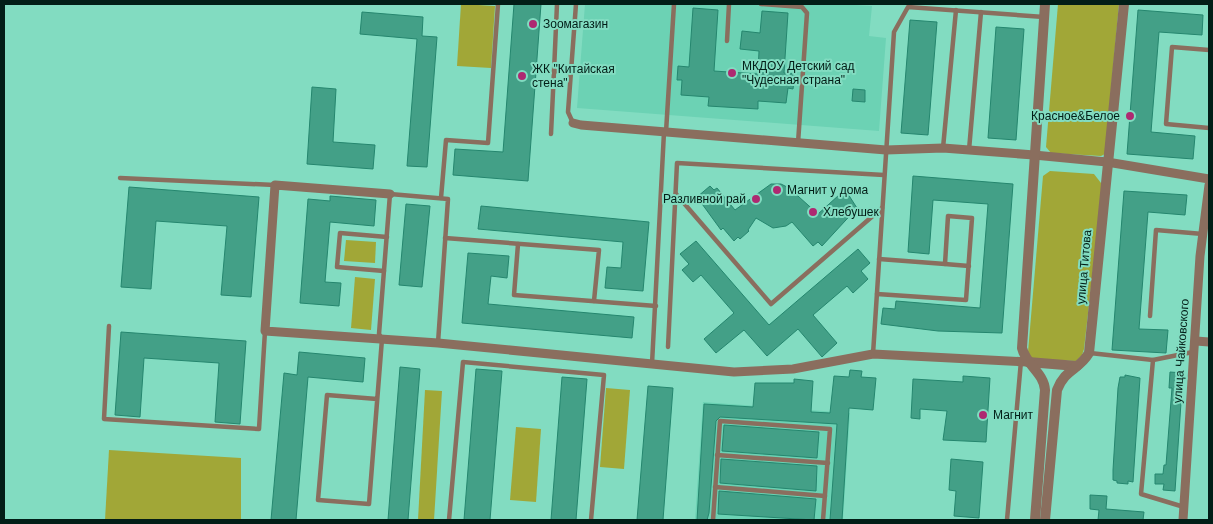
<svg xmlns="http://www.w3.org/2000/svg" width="1213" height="524" viewBox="0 0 1213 524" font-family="Arial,sans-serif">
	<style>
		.built { fill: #6cd2b4 }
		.green { fill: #a1a737 }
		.building { fill: #43a087; stroke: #25866e }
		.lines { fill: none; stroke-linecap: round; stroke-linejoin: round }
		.service { stroke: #8a6e5e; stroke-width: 4.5 }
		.minor { stroke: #8a6e5e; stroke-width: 9 }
		.tertiary { stroke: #8a6e5e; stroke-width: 10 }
		.poi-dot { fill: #ae2971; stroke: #82dcc1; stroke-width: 2 }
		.labels { text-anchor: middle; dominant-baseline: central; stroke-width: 4; stroke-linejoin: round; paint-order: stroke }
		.poi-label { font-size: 12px; fill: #021e17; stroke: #82dcc1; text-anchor: start }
		.street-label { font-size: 12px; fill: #021e17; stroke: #82dcc1 }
	</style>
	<rect width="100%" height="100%" fill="#82dcc1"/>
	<g class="built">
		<polygon points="585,4 838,4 872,6 869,36 886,38 879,131 577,108"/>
		<polygon points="703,402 850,413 843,520 695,520"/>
	</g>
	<g class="green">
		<polygon points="461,4 495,6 491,68 457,66"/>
		<polygon points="1058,4 1119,4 1105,154 1101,156 1051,153 1046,147"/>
		<polygon points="1050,171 1094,174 1101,183 1102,188 1084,349 1082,355 1076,361 1032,359 1028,352 1043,176"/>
		<polygon points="346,240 376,242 375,263 344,261"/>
		<polygon points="355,277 375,279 371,330 351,328"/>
		<polygon points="606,388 630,390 624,469 600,467"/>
		<polygon points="425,390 442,391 434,520 418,520"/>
		<polygon points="516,427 541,429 536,502 510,500"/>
		<polygon points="109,450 241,458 241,520 105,520"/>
	</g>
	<g class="building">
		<polygon points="514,4 541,4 528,181 453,175 455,149 503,152"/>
		<polygon points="693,8 718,10 714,71 758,74 759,51 740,49 742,31 760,33 762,11 788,13 784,73 795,74 793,89 788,88 786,103 758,101 758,109 708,106 709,97 681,95 682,80 677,80 678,66 689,67"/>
		<polygon points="1138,10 1203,15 1202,35 1159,32 1151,132 1195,136 1193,159 1127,154"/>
		<polygon points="362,12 423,17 422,36 437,37 427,167 407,166 417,39 360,34"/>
		<polygon points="910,20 937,22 928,135 901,133"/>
		<polygon points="996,27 1024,29 1016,140 988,138"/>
		<polygon points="312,87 336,89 333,142 375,145 373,169 307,164"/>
		<polygon points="853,89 865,90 865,102 852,101"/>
		<polygon points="913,176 1013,184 1002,333 938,331 881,324 883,308 895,309 896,301 980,308 988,204 933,200 929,254 908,252"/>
		<polygon points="771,184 781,184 789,188 818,214 839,195 840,197 844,194 846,196 848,194 857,208 822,246 818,242 813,246 792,222 786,226 773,228 756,218 748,230 749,231 740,239 738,237 734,241 723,228 721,230 697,197 710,186 714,190 717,188 735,210"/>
		<polygon points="129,187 259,197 251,297 221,295 227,226 156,221 151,289 121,287"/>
		<polygon points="1124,191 1187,195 1185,215 1148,212 1139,329 1168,330 1166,353 1112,350"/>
		<polygon points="330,196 376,200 374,226 330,222 325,282 341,283 339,306 300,303 308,199 330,201"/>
		<polygon points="406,204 430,206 422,287 399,285"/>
		<polygon points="481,206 649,222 643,291 605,288 607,267 621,268 623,242 478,229"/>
		<polygon points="696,241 769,325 858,249 870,263 861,271 868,279 853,293 847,286 813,315 837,343 822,357 798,329 767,356 744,330 716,353 704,339 734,313 701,275 693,282 682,270 689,264 680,254"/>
		<polygon points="468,253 509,256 507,278 491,276 488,304 634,317 632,338 462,323"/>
		<polygon points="121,332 246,341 240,424 215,422 219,363 144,358 140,417 115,415"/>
		<polygon points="299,352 365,358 363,382 308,377 296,520 271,520 284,373 297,375"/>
		<polygon points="400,367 420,369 408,520 388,520"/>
		<polygon points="476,369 502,371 490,520 464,520"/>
		<polygon points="850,370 862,371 861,377 876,378 873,410 849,408 842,520 830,520 837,424 720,417 716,421 709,513 707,520 697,520 704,404 753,407 755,383 794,383 794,379 813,381 811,412 830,413 834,376 849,377"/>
		<polygon points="1170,372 1183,373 1175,491 1163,490 1164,484 1155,484 1155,474 1163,474 1164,465 1166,465 1172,388 1169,388"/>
		<polygon points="1125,375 1140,378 1133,482 1128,481 1128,484 1117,483 1117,481 1113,480 1113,470 1118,388 1120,377 1125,377"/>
		<polygon points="963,376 990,378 986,442 943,440 947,411 920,409 920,419 911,418 913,379 963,382"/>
		<polygon points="562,377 587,379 576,520 551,520"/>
		<polygon points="648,386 673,388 663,520 637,520"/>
		<polygon points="724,425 819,432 817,458 722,451"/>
		<polygon points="721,459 817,466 816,491 720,483"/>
		<polygon points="951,459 983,462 979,518 954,516 956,491 949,490"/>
		<polygon points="719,491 816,499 814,520 718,514"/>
		<polygon points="1090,495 1107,496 1106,509 1144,512 1143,520 1098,520 1099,510 1090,509"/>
	</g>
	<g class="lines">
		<g class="service">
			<polyline points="557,4 554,71 571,72"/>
			<polyline points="761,4 802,7 807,13 798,143"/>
			<polyline points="727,41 729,4"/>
			<polyline points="1209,50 1172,47 1166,124 1209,128"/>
			<polyline points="573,123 568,112 576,4"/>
			<polyline points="666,132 674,4"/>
			<polyline points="551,134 554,71"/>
			<polyline points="943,148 956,10"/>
			<polyline points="969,150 981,12"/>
			<polyline points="120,178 275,185"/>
			<polyline points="676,194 771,304 882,208"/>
			<polyline points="441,198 446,140 488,143 498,4"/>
			<polyline points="445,238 599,250 594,301"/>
			<polyline points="518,244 514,295 656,306"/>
			<polyline points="945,264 969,266"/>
			<polyline points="384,271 337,267 340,233 387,237"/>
			<polyline points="877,294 966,300 972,218 948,216 945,264 879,259"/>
			<polyline points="1150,316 1156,230 1203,234"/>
			<polyline points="109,326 104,419 259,429 265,331"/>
			<polyline points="668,347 677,163 884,175"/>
			<polyline points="1090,353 1153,360 1193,352"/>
			<polyline points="873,354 894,32 908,7 1044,17"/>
			<polyline points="1153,360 1141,494 1184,507"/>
			<polyline points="652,364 664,132"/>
			<polyline points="377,399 327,395 318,500 369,504 382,339 379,334 390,194 448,199 438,343"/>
			<polyline points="717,455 828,463"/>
			<polyline points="715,487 825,496"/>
			<polyline points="449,520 463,362 604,375 591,520"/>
			<polyline points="713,520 720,421 830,429 823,520"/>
			<polyline points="1007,520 1021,361"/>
		</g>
		<g class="minor">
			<polyline points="573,123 581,125 886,150 943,148 1034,155 1107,162 1209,179"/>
			<polyline points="390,194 275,185 265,331 438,343 734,372 793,369 873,354 1028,362"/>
			<polyline points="1196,341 1209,342"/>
			<polyline points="1183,520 1200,256 1209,185"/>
		</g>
		<g class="tertiary">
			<polyline points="1028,362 1077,366"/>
			<path d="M 1035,520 L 1045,390 C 1044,373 1026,365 1022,348 L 1045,4"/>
			<path d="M 1045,520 L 1057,390 C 1065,369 1079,370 1089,353 L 1124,4"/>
		</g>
	</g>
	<g class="poi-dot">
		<circle cx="533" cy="24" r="5"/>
		<circle cx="732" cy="73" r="5"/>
		<circle cx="522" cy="76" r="5"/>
		<circle cx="1130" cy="116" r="5"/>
		<circle cx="777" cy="190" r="5"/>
		<circle cx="756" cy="199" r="5"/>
		<circle cx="813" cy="212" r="5"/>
		<circle cx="983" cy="415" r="5"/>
	</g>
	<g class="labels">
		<g class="poi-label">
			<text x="543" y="24">Зоомагазин</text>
			<text x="742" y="66">МКДОУ Детский сад<tspan x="742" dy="14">"Чудесная страна"</tspan></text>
			<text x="532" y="69">ЖК "Китайская<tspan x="532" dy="14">стена"</tspan></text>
			<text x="1120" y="116" text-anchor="end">Красное&amp;Белое</text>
			<text x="787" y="190">Магнит у дома</text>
			<text x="746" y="199" text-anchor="end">Разливной рай</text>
			<text x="823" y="212">Хлебушек</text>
			<text x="993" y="415">Магнит</text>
		</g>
		<g class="street-label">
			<text transform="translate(1084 267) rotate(-85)">улица Титова</text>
			<text transform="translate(1181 351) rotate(-86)">улица Чайковского</text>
		</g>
	</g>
	<rect width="1213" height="524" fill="none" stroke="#021e17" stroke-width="10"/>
</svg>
